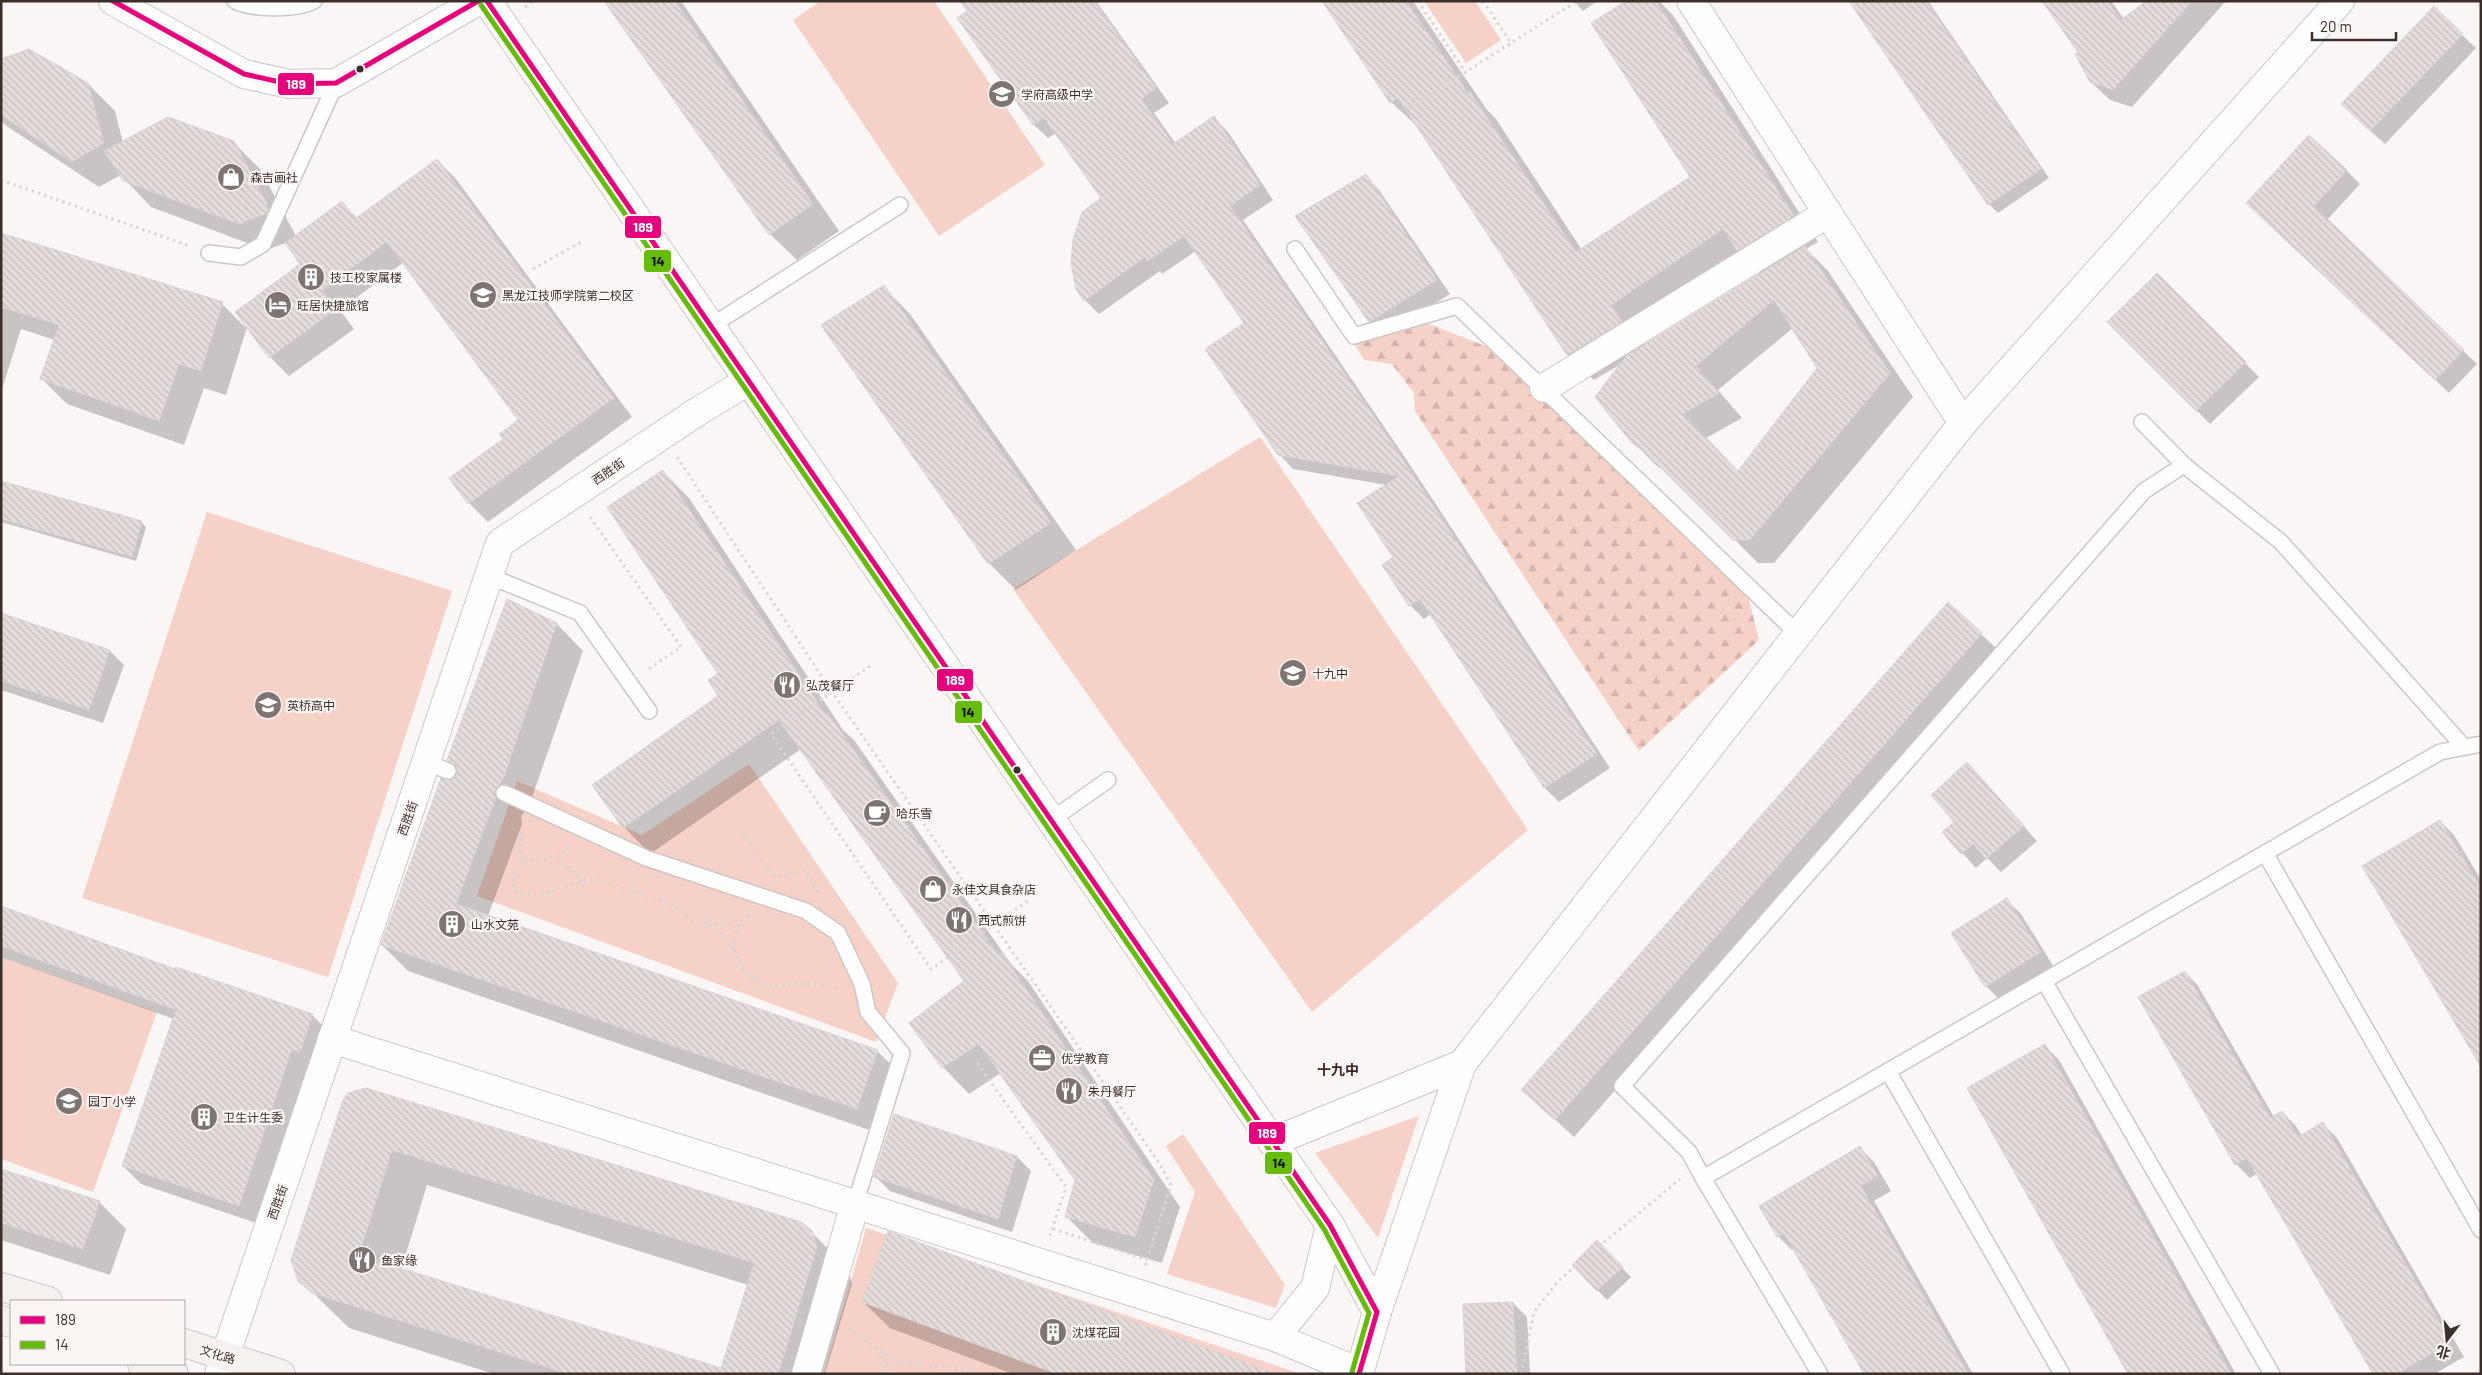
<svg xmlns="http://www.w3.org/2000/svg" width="2482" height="1375" viewBox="0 0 2482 1375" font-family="Barlow,'Noto Sans SC',sans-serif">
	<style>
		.forest { fill: url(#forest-firs) }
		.green { fill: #f6d1c7 }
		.shadow { fill: #0003; fill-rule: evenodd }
		.building { fill: url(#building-back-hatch); stroke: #dad2d1; fill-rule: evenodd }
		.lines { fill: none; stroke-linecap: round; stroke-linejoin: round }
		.service-casing { stroke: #cec7c5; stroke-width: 18 }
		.minor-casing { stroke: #cec7c5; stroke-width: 30 }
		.tertiary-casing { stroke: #cec7c5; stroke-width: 30 }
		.secondary-casing { stroke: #cec7c5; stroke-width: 30 }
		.path { stroke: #d9d6d5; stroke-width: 3; stroke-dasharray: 2.5 4; stroke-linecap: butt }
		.service { stroke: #fefefe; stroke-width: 15 }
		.minor { stroke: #fefefe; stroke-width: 28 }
		.tertiary { stroke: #fefefe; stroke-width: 28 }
		.secondary { stroke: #f5f1ef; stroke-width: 28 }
		.bus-1-casing { stroke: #fbf5f4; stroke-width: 9 }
		.bus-2-casing { stroke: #fbf5f4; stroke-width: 9 }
		.bus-1 { stroke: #e5007d; stroke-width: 5 }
		.bus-2 { stroke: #66bc0b; stroke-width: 5 }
		.bus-dot { fill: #3b2f2c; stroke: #fbf5f4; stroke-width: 2 }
		.labels { text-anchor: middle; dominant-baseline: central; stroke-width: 4.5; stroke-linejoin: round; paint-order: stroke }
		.poi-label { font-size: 12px; fill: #3b2f2c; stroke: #fbf5f4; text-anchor: start }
		.street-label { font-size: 12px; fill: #3b2f2c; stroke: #fbf5f4 }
		.neighbourhood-label { font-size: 14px; font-weight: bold; fill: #3c2620; stroke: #fbf5f4 }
		.line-badge { stroke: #fbf5f4; stroke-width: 2 }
		.badge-label { font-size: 14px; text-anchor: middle; font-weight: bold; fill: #fff }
		.pale-badge-label { font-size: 14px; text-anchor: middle; font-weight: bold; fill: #111 }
	</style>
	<defs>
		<pattern id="forest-firs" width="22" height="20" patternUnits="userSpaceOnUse" patternTransform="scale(1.25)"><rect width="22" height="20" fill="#f6d1c7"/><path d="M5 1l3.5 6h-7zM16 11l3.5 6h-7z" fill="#d4b4ab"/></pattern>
		<pattern id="building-back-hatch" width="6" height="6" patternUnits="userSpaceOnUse" patternTransform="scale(1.25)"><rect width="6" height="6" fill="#e5dddb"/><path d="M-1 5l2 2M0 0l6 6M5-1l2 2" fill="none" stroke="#c5bebc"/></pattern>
	</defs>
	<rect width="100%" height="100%" fill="#faf6f5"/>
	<polygon class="forest" points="1424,322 1488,347 1747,592 1759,640 1639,751 1415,411 1414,393 1392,364 1364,360 1355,345"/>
	<g class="green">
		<polygon points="821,1 934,1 1045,165 939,236 793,20"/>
		<polygon points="1424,1 1475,1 1501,40 1466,63"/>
		<polygon points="1260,437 1528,830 1312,1012 1013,589"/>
		<polygon points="207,512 452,591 328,977 82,898"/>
		<polygon points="749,764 898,983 876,1042 477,896 517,781 642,835"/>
		<polygon points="1,957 157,1012 93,1192 1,1159"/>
		<polygon points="1419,1116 1378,1238 1315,1153"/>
		<polygon points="1183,1134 1285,1285 1276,1308 1167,1274 1195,1192 1166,1146"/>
		<polygon points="866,1228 1301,1374 824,1374"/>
	</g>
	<g class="shadow">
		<polygon points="606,1 681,1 839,231 797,260 770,234"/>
		<polygon points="961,1 1096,1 1169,103 1154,113 1176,144 1214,118 1228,132 1273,200 1243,220 1402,453 1610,768 1559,802 1545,788 1431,614 1424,619 1410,605 1395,558 1387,485 1293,469 1279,454 1246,323 1196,251 1162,274 1160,271 1099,314 1085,300 1077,289 1103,199 1056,133 1048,138 1034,125 959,18 968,11"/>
		<path d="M 1323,1 L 1413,1 L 1487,110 L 1496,119 L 1582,250 L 1691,178 L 1628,1 L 1659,1 L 1673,15 L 1818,242 L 1806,249 L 1828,271 L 1913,397 L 1774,563 L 1758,563 L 1670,475 L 1657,466 L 1633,442 L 1623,363 L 1594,380 L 1568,355 L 1418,127 L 1391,102 ZM 1745,257 L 1761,274 L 1645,346 L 1635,331 ZM 1793,328 L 1819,368 L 1738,472 L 1706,438 L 1742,418 L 1718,390 Z"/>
		<polygon points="1574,1 1597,1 1583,11"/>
		<polygon points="1850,1 1928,1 2049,178 1998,213 1989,204"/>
		<polygon points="2043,1 2111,1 2124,19 2148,1 2226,1 2132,107 2110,100 2091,82 2079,52"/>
		<polygon points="2462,35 2476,48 2385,144 2356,118"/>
		<polygon points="1,60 88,84 115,111 123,143 233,142 260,169 296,236 341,203 357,218 437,160 456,179 632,417 488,522 469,503 505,440 520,420 404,262 340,310 354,329 289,376 270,357 247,327 226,395 204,388 184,445 67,404 42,379 55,340 21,329 1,392 1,233 222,304 245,327 302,264 286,243 266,250 151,207 121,175 99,187 8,127 1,121"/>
		<polygon points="2346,170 2360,184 2327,220 2477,364 2449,393 2262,217"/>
		<polygon points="1366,176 1379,190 1450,294 1384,335 1370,321"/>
		<polygon points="2157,275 2259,377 2210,424 2109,322"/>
		<polygon points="883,287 910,314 1076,550 1016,590 989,563"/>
		<polygon points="663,472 689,498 843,730 854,740 1011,964 1028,981 1180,1207 1162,1263 1093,1243 1067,1217 1076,1180 1001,1073 969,1094 943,1067 966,981 801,749 650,854 624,827 720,696 719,674"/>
		<polygon points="1,482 142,523 146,527 136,561 1,522"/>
		<polygon points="1,614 110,651 124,665 103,723 1,690"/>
		<polygon points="557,624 583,651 529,806 521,816 522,824 488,916 877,1051 904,1077 884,1135 408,971 382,945 450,782 458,775 457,769 448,760"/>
		<polygon points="1981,634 2000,652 1574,1137 1523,1090"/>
		<polygon points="1981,778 2037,841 2001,872 1987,858 1976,868 1944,833 1956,822"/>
		<polygon points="2440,821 2454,835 2481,880 2481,1065"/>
		<polygon points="2007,900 2021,914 2054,967 2000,1000 1986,986"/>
		<polygon points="1,907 176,971 312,1015 330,1033 256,1223 141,1184 123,1166 174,1019 1,957"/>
		<polygon points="2185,972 2198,986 2274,1117 2282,1112 2296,1126 2302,1136 2323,1124 2337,1138 2464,1357 2434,1374 2374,1374 2258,1173 2250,1178 2236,1164"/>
		<polygon points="2045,1046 2059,1060 2236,1374 2130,1374"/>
		<path d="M 344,1101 L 811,1232 L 848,1268 L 852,1284 L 825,1374 L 494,1374 L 349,1328 L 300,1280 ZM 427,1185 L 748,1285 L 722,1370 L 401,1270 Z"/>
		<polygon points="895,1115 1017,1157 1031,1171 1012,1232 890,1191 876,1177"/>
		<polygon points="1860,1148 1874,1162 1891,1191 1874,1201 1973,1374 1865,1374 1794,1248 1792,1250 1778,1236"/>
		<polygon points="1,1170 99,1202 126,1229 110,1275 1,1240"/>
		<polygon points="1597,1242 1631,1277 1607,1300 1573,1265"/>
		<polygon points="863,1302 1254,1374 1013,1374 890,1328"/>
		<polygon points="1513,1303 1527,1317 1530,1374 1467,1374"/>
	</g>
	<g class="building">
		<polygon points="604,1 675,1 813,204 769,235"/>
		<polygon points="960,1 1094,1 1156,88 1141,99 1173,144 1214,116 1260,185 1230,206 1388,437 1597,754 1544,788 1420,599 1409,606 1382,565 1393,557 1357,503 1399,476 1278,455 1205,349 1244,323 1184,236 1148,261 1145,257 1084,301 1076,289 1071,263 1073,240 1082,212 1101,198 1044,118 1033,125 957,18 967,11"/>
		<polygon points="1322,1 1406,1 1468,93 1470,92 1576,252 1690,177 1591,23 1626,1 1656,1 1794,216 1737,251 1723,229 1611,305 1622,322 1567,355 1398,98 1390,103"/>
		<polygon points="1849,1 1926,1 2041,169 1988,205"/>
		<polygon points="2042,1 2107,1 2121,20 2146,1 2192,1 2113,90 2090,82 2075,54 2078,52"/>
		<polygon points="2434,6 2463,34 2370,131 2341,104"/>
		<polygon points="29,49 88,83 104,143 72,162 1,115 1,59"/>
		<polygon points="168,117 234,141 269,208 266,214 239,224 123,181 104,151"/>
		<polygon points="2309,135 2347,170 2314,206 2464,350 2435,380 2246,203"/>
		<polygon points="437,159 614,398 468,504 449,478 503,439 499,434 518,420 387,242 322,290 336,309 269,358 235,312 300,264 285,243 342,201 355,219"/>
		<polygon points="1366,174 1437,280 1369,322 1295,216"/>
		<polygon points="1,233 223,302 201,371 179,364 159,421 40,379 59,325 1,307"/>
		<path d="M 1805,246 L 1890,373 L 1750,540 L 1733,540 L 1644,451 L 1632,443 L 1595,397 L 1626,356 ZM 1774,300 L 1817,368 L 1738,471 L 1683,414 L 1719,393 L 1696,366 Z"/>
		<polygon points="2157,273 2246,362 2196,411 2107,322"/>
		<polygon points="884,285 1051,523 988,564 821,325"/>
		<polygon points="663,470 825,714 827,712 998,955 1002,953 1154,1180 1135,1237 1065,1217 1075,1180 979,1044 942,1068 909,1023 964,981 779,720 623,828 592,785 718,696 708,680 718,674 607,507"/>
		<polygon points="1,481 142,521 132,557 1,519"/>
		<polygon points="507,599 557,623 503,779 495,790 496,797 456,904 878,1050 857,1109 381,945 441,778 450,780 457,774 456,766 447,760"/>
		<polygon points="1948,602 1982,633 1555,1120 1521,1090"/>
		<polygon points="1,613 110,650 89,710 1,681"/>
		<polygon points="1967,762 2024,826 1986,859 1973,844 1961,854 1942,832 1954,822 1931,795"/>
		<polygon points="2440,820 2481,888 2481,1067 2362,866"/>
		<polygon points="2007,898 2041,952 1985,987 1951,933"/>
		<polygon points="1,906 175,969 176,967 313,1014 300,1052 292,1049 239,1206 122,1166 176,1010 1,946"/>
		<polygon points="2185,971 2270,1118 2282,1111 2298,1137 2323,1122 2451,1342 2397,1374 2373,1374 2247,1158 2235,1165 2138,997"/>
		<polygon points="2045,1044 2231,1374 2128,1374 1967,1088"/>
		<path d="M 366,1088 L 801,1222 L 812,1231 L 817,1247 L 778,1374 L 569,1374 L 312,1293 L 298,1281 L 291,1260 L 343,1100 L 348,1093 ZM 392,1150 L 754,1263 L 721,1368 L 359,1255 Z"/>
		<polygon points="894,1114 1017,1156 998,1219 874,1177"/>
		<polygon points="1860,1146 1878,1176 1861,1186 1968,1374 1864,1374 1784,1233 1777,1237 1759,1206"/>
		<polygon points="1,1169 100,1201 83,1249 1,1223"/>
		<polygon points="888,1231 1268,1371 1268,1374 1057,1374 862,1302"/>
		<polygon points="1597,1240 1623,1267 1597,1291 1572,1265"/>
		<polygon points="1513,1302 1517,1374 1466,1374 1463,1304"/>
	</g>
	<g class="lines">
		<g class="service-casing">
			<g id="service">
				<path d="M 235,1 C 254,10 296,10 314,1"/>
				<polyline points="1295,249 1354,336 1457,306 1798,634"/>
				<polyline points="209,253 241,257 263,244 336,83"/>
				<polyline points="711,326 900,205"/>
				<polyline points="2142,422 2184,465 2281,542 2464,747"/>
				<polyline points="489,576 580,613 649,711"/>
				<polyline points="426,762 448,771"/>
				<polyline points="504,793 646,858 806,911 838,933 862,984 868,1012 902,1053 855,1204"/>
				<polyline points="1051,820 1108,780"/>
				<polyline points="2265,853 2481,1230"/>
				<polyline points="2044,981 2272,1374"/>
				<polyline points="1888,1071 2062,1374"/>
				<polyline points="1703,1178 1689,1152 1622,1086 2144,491 2184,465"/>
				<polyline points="1820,1374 1703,1178 2440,752 2481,744"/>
			</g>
		</g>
		<g class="minor-casing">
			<g id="minor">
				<polyline points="113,1 244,74 289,84 336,83 478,1"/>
				<polyline points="1544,388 1828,213"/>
				<polyline points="332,1039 1275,1337 1359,1372"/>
				<polyline points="1275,1337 1315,1288 1330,1225"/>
				<polyline points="219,1374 500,543 697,412 748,381"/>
				<polyline points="806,1374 855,1204"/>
			</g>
		</g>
		<g class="tertiary-casing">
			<g id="tertiary">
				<polyline points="487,1 1330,1225 1377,1312"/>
				<polyline points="1691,1 1963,423"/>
				<polyline points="1272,1142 1462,1064"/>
				<polyline points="1359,1374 1377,1312 1462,1064 1963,423 2340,1"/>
			</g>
		</g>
		<g class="secondary-casing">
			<g id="secondary">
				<polyline points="1,1287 48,1301"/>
				<polyline points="1,1320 11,1323"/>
				<polyline points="184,1343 281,1374"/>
				<polyline points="142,1364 174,1374"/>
			</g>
		</g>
		<g class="path">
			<polyline points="1418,1 1465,72"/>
			<polyline points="1483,1 1511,43"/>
			<polyline points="525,7 533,1"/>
			<polyline points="1409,108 1577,1"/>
			<polyline points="1,180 190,246"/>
			<polyline points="533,269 583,241"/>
			<polyline points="677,457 832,692 1160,1164 1171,1185 1145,1267"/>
			<polyline points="590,517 681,647 647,670"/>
			<polyline points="870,666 771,734 931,969 1029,900"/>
			<polyline points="743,833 775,878 804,869 818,892"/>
			<path d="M 569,847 C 553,866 533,853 516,865 L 512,883 L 517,893 C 545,901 570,881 597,879 L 673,905 L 692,920 L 707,924 L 720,932 L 735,952"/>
			<polyline points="558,857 582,881"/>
			<polyline points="522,860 520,844 523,826"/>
			<path d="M 749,916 C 736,925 734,934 735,949 C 735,954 738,959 740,963 C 754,992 779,984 804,984 C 816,984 828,986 839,988"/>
			<polyline points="708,924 728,924 743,919"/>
			<polyline points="977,1063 1066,1187 1050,1236"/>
			<polyline points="1053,1229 1147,1260"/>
			<polyline points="848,1329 899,1363 962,1369 976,1374"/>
			<polyline points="879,1352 895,1374"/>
			<polyline points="881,1374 886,1362"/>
			<polyline points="1521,1374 1534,1312 1558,1281 1680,1179"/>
		</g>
		<use href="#service" class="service"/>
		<use href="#minor" class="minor"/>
		<use href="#tertiary" class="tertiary"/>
		<use href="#secondary" class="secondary"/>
		<g class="bus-1-casing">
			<g id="bus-1">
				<polyline points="113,1 244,74 289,84 336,83 478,1"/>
				<polyline points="487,1 1330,1225 1377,1312 1359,1374"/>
			</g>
		</g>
		<g class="bus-2-casing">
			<polyline id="bus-2" points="481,5 1324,1229 1369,1313 1352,1372"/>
		</g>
		<use href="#bus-1" class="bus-1"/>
		<use href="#bus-2" class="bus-2"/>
	</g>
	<defs>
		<g id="school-disc" transform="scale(1.4375)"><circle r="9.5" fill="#7e7572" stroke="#fbf5f4"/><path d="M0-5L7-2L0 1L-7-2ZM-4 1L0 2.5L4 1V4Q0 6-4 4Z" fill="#fff"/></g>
		<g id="shop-disc" transform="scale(1.4375)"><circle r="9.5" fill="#7e7572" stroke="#fbf5f4"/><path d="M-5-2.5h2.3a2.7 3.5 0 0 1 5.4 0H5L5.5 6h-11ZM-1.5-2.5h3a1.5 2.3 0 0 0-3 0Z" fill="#fff"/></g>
		<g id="building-disc" transform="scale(1.4375)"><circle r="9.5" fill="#7e7572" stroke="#fbf5f4"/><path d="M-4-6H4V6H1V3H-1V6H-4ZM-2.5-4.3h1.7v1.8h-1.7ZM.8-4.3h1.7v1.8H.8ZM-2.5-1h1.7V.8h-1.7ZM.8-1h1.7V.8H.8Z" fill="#fff"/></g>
		<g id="university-disc" transform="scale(1.4375)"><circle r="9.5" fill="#7e7572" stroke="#fbf5f4"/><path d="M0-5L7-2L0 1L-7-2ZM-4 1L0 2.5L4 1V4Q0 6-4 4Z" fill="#fff"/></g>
		<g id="hotel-disc" transform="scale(1.4375)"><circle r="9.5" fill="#7e7572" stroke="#fbf5f4"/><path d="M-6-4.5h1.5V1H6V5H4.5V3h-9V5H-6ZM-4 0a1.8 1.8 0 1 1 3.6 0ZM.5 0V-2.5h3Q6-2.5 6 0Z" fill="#fff"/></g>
		<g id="restaurant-disc" transform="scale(1.4375)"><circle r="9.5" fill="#7e7572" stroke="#fbf5f4"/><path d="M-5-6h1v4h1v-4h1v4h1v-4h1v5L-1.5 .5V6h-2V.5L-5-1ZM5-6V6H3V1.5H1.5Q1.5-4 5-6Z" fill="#fff"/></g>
		<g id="cafe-disc" transform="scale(1.4375)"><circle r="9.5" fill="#7e7572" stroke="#fbf5f4"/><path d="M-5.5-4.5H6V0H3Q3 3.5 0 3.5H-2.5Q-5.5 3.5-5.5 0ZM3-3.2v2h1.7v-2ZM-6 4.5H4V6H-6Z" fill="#fff"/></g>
		<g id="office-disc" transform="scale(1.4375)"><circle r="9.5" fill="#7e7572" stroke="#fbf5f4"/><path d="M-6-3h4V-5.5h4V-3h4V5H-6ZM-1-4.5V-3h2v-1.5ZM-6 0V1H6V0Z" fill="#fff"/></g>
	</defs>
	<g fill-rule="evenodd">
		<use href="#school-disc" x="1002" y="94"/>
		<use href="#shop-disc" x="231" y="177"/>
		<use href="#building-disc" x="311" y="277"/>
		<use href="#university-disc" x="483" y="295"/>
		<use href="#hotel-disc" x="278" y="305"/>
		<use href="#school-disc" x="1293" y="673"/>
		<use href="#restaurant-disc" x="787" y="685"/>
		<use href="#school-disc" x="268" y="705"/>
		<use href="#cafe-disc" x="877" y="813"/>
		<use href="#shop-disc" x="933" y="889"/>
		<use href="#restaurant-disc" x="959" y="920"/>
		<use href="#building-disc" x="452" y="924"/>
		<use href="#office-disc" x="1042" y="1058"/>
		<use href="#restaurant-disc" x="1069" y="1091"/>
		<use href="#school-disc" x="69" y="1101"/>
		<use href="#building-disc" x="204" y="1117"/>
		<use href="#restaurant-disc" x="362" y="1260"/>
		<use href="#building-disc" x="1053" y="1332"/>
	</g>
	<g class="bus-dot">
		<circle cx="360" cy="69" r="4.5"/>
		<circle cx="1017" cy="770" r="4.5"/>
	</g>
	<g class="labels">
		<g class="poi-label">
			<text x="1021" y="94">学府高级中学</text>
			<text x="250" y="177">森吉画社</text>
			<text x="330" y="277">技工校家属楼</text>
			<text x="502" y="295">黑龙江技师学院第二校区</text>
			<text x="297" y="305">旺居快捷旅馆</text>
			<text x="1312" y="673">十九中</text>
			<text x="806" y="685">弘茂餐厅</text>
			<text x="287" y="705">英桥高中</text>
			<text x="896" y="813">哈乐雪</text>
			<text x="952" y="889">永佳文具食杂店</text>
			<text x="978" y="920">西式煎饼</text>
			<text x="471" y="924">山水文苑</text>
			<text x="1061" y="1058">优学教育</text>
			<text x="1088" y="1091">朱丹餐厅</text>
			<text x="88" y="1101">园丁小学</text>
			<text x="223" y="1117">卫生计生委</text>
			<text x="381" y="1260">鱼家缘</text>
			<text x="1072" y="1332">沈煤花园</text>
		</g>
		<g class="street-label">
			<text transform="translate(608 471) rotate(-34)">西胜街</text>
			<text transform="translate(407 818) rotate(-71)">西胜街</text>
			<text transform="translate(277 1202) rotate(-71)">西胜街</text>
			<text transform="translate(218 1354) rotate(17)">文化路</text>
		</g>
		<g class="neighbourhood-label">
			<text x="1338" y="1069">十九中</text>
		</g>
	</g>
	<g class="line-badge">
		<rect x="277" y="72" width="38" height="24" rx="5" fill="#e5007d"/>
		<rect x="624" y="215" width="38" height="24" rx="5" fill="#e5007d"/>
		<rect x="643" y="249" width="29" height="24" rx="5" fill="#66bc0b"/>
		<rect x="936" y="668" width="38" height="24" rx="5" fill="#e5007d"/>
		<rect x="954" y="700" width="29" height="24" rx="5" fill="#66bc0b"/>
		<rect x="1248" y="1121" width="38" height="24" rx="5" fill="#e5007d"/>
		<rect x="1264" y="1151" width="29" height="24" rx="5" fill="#66bc0b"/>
	</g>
	<g class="badge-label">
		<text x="296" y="89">189</text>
		<text x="643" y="232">189</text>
		<text x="955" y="685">189</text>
		<text x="1267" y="1138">189</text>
	</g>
	<g class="pale-badge-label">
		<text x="658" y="266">14</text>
		<text x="968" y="717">14</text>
		<text x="1279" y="1168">14</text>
	</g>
	<rect width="2482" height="1375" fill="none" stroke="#3b2f2c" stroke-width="5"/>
	<rect x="10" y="1300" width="175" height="65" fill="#fbf5f4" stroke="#aea6a4"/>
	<rect x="20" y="1316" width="25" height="8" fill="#e5007d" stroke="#aea6a4"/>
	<text x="55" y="1325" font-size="15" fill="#3b2f2c">189</text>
	<rect x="20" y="1341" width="25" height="8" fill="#66bc0b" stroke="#aea6a4"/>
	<text x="55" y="1350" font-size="15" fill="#3b2f2c">14</text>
	<g transform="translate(2447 1340) rotate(196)" stroke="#fbf5f4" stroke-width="4" paint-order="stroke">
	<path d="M0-4L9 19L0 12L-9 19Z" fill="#3b2f2c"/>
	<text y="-8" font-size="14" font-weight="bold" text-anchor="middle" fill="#3b2f2c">北</text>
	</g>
	<path d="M2312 32v8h84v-8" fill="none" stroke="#3b2f2c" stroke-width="2.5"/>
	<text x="2320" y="32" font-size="15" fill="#3b2f2c" stroke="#fbf5f4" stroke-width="4" paint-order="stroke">20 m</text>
</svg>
